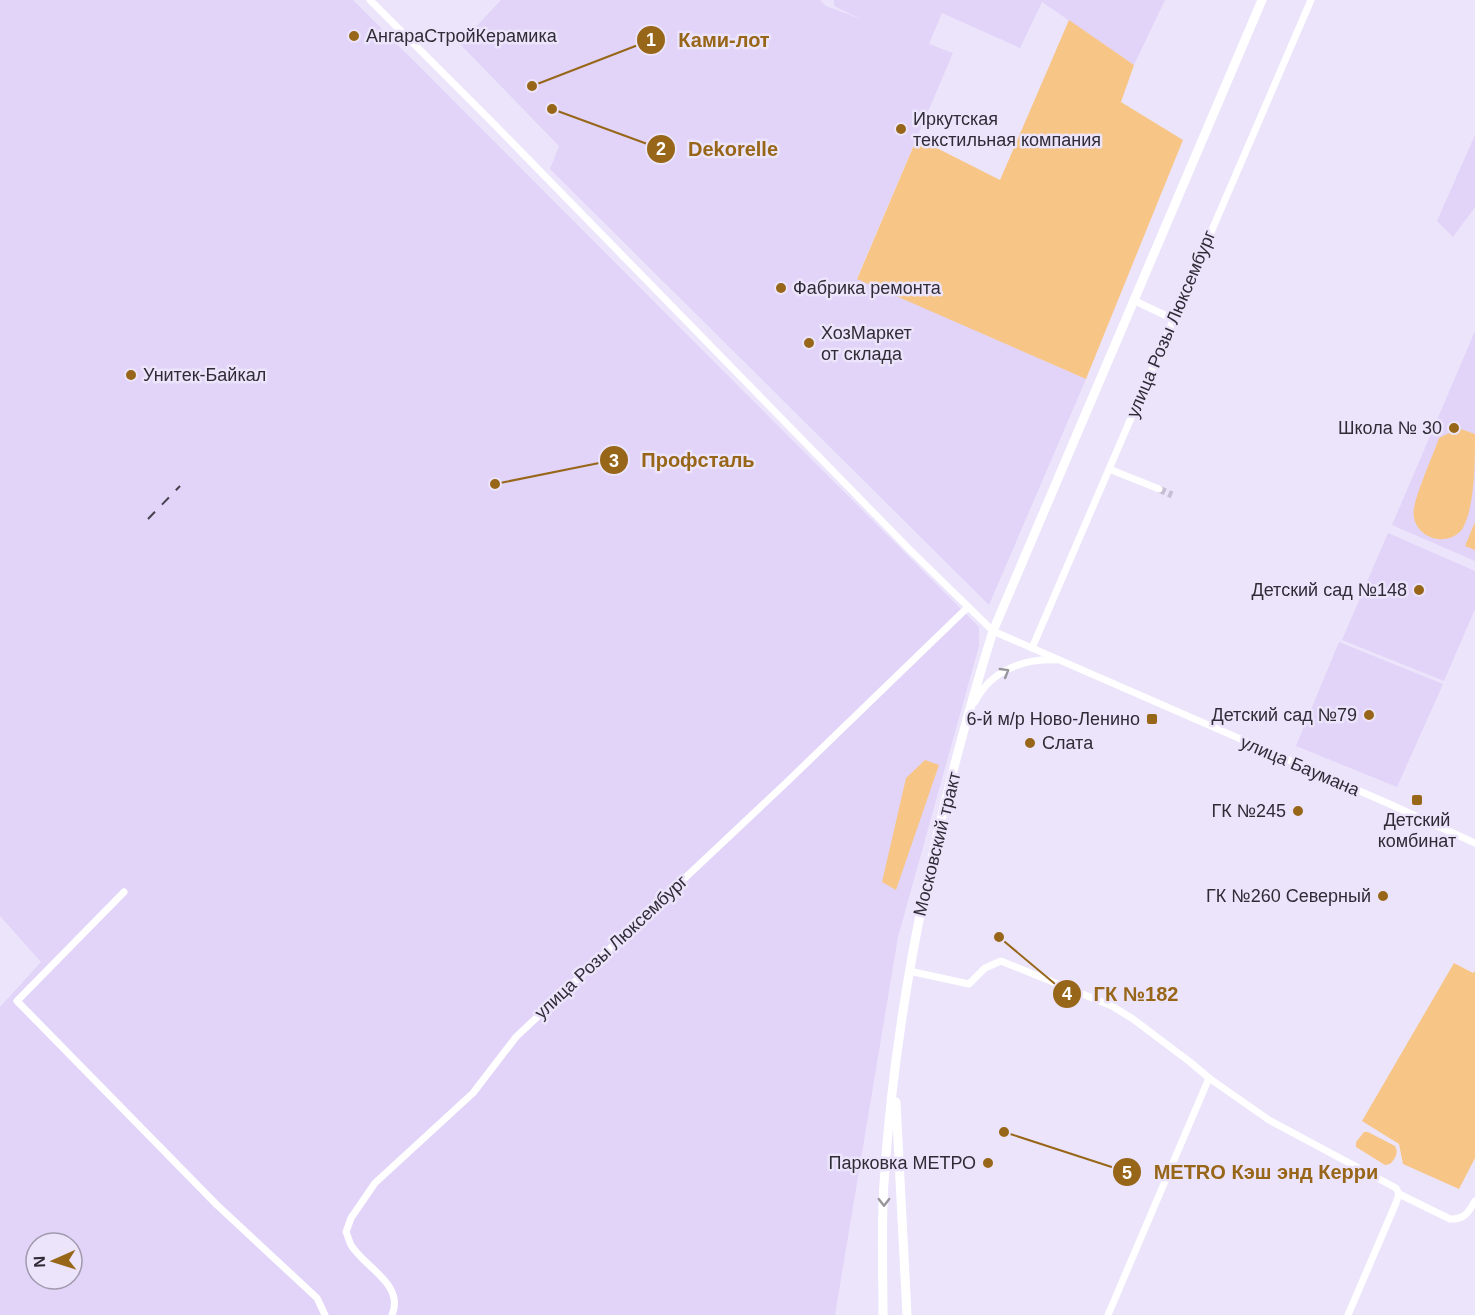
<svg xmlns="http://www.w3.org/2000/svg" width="1475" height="1315" viewBox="0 0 1475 1315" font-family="Arial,sans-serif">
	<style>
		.built { fill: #e1d4f8; fill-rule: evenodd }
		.green { fill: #f7c687 }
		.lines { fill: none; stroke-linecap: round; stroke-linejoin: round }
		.street-tunnel { stroke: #c6bfd4; stroke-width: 7; stroke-dasharray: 7 3.5; stroke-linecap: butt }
		.street { stroke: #fff; stroke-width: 7 }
		.secondary { stroke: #fff; stroke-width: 9 }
		.rail { stroke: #45414d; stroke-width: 2; stroke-dasharray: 10 10; stroke-linecap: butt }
		.oneway { stroke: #98969b }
		.poi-dot { fill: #986619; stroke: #ece4fb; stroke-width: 2 }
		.labels { text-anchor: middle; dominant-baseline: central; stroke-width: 5; stroke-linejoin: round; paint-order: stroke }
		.poi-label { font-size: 18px; fill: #302c37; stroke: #ece4fb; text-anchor: end }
		.street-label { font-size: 18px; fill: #302c37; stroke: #ece4fb }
		.leader { fill: none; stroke: #986619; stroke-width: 2 }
		.callout-dot { fill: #986619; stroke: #ece4fb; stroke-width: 2 }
		.mark-label { font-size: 18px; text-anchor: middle; font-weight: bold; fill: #fff }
		.callout-label { font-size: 20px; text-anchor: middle; font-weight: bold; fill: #986619; stroke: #ece4fb; stroke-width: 5; stroke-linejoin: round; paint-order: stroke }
	</style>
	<rect width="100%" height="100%" fill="#ece4fb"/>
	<g class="built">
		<path d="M 0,0 L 353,0 L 979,627 L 979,646 L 898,937 L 835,1315 L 0,1315 L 0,1007 L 41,962 L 0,916 ZM 36,1243 L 72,1243 L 72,1279 L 36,1279 Z"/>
		<polygon points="501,0 820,0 826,6 861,19 834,6 834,0 1165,0 1134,65 1042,2 1020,48 942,13 929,44 953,53 857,278 1086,379 989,605 550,169 559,146 460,44"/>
		<polygon points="1475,135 1475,207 1453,237 1437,221"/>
		<polygon points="1475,331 1475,561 1392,525"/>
		<polygon points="1388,533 1475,571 1475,609 1444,681 1342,640"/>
		<polygon points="1339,642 1443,684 1397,787 1296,746"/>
	</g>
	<g class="green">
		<polygon points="1069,20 1134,65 1121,102 1183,140 1086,379 857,279 917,138 1000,180"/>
		<path d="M 1461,429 L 1475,434 C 1475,462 1475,505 1463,528 C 1447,551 1409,536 1414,508 C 1418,488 1432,458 1439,438 L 1449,433 Z"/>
		<polygon points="1475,522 1475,550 1465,546"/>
		<polygon points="925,760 939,765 896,890 882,882 906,778"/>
		<polygon points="1454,963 1473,973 1475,971 1475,1158 1459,1189 1403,1164 1399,1144 1362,1121"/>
		<path d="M 1364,1132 L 1368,1132 L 1395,1146 C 1399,1153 1395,1159 1390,1164 L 1385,1165 L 1356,1147 L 1356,1142 Z"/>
	</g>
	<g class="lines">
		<polyline class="street-tunnel" points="1159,489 1172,495"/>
		<g class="street">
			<polyline points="370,0 492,122 910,550 993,631 1394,806 1475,843"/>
			<polyline points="1133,300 1173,319"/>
			<polyline points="1109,469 1159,489"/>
			<polyline points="1032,648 1311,0"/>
			<path d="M 975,702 C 990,671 1024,658 1056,660"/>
			<polyline points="124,892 17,1001 217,1205 317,1298 325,1315"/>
			<polyline points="909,971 969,984 985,968 1001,961 1112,1006 1133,1019 1190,1062 1209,1078 1269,1120 1396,1188 1399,1194 1396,1203 1348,1315"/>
			<path d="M 1399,1194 L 1450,1219 C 1464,1220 1469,1212 1475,1201"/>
			<path d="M 392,1315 C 405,1284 364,1267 351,1245 C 349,1241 348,1236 346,1232 L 351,1218 L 375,1183 L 473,1093 L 516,1037 L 788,781 L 968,607"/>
			<polyline points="1108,1315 1209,1078"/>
		</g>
		<g class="secondary">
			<polyline points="896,1102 907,1315"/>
			<path d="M 883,1315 C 883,1271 881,1227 884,1183 C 896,995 937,811 993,631 L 1262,0"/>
		</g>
		<polyline class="rail" points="148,519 180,486"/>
	</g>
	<defs><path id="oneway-chevron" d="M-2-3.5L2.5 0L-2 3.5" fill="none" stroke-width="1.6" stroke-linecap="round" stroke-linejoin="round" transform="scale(1.5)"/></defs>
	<g class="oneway">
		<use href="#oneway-chevron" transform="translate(1005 672) rotate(-31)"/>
		<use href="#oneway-chevron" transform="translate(884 1202) rotate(90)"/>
	</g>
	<g class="poi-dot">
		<circle cx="354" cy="36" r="6"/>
		<circle cx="901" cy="129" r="6"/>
		<circle cx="781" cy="288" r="6"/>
		<circle cx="809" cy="343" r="6"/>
		<circle cx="131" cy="375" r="6"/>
		<circle cx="1454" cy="428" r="6"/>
		<circle cx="1419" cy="590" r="6"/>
		<circle cx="1369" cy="715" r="6"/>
		<rect x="1146" y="713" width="12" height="12" rx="3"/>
		<circle cx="1030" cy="743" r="6"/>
		<rect x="1411" y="794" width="12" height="12" rx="3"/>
		<circle cx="1298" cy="811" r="6"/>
		<circle cx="1383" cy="896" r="6"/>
		<circle cx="988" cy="1163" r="6"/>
	</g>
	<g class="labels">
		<g class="poi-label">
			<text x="366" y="36" text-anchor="start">АнгараСтройКерамика</text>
			<text x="913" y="119" text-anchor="start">Иркутская<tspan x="913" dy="21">текстильная компания</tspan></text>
			<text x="793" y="288" text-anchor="start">Фабрика ремонта</text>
			<text x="821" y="333" text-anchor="start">ХозМаркет<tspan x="821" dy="21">от склада</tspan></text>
			<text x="143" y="375" text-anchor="start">Унитек-Байкал</text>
			<text x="1442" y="428">Школа № 30</text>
			<text x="1407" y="590">Детский сад №148</text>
			<text x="1357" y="715">Детский сад №79</text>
			<text x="1140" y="719">6-й м/р Ново-Ленино</text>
			<text x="1042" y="743" text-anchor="start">Слата</text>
			<text x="1286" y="811">ГК №245</text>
			<text x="1417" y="820" text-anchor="middle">Детский<tspan x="1417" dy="21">комбинат</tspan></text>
			<text x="1371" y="896">ГК №260 Северный</text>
			<text x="976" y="1163">Парковка МЕТРО</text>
		</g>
		<g class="street-label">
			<text transform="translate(1171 324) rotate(-67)">улица Розы Люксембург</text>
			<text transform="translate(1300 766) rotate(23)">улица Баумана</text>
			<text transform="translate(937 844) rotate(-76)">Московский тракт</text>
			<text transform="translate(611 947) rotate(-43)">улица Розы Люксембург</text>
		</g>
	</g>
	<path class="leader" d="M532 86L651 40M552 109L661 149M495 484L614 460M999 937L1067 994M1004 1132L1127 1172"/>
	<g class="callout-dot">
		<circle cx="532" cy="86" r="6"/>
		<circle cx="552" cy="109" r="6"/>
		<circle cx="495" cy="484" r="6"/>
		<circle cx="999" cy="937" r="6"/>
		<circle cx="1004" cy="1132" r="6"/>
		<circle cx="651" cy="40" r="15"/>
		<circle cx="661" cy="149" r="15"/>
		<circle cx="614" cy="460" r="15"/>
		<circle cx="1067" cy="994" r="15"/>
		<circle cx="1127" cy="1172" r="15"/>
	</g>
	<g class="mark-label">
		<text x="651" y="46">1</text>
		<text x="661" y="155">2</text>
		<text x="614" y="467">3</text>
		<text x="1067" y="1000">4</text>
		<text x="1127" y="1179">5</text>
	</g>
	<g class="callout-label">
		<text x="724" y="47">Ками-лот</text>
		<text x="733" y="156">Dekorelle</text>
		<text x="698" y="467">Профсталь</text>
		<text x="1136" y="1001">ГК №182</text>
		<text x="1266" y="1179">METRO Кэш энд Керри</text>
	</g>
	<g transform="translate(54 1261) rotate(267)"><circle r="28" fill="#ece4fb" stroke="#a19aad" stroke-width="1.5"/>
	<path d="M0-4.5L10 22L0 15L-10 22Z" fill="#986619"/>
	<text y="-9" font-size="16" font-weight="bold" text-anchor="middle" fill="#302c37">N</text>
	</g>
</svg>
